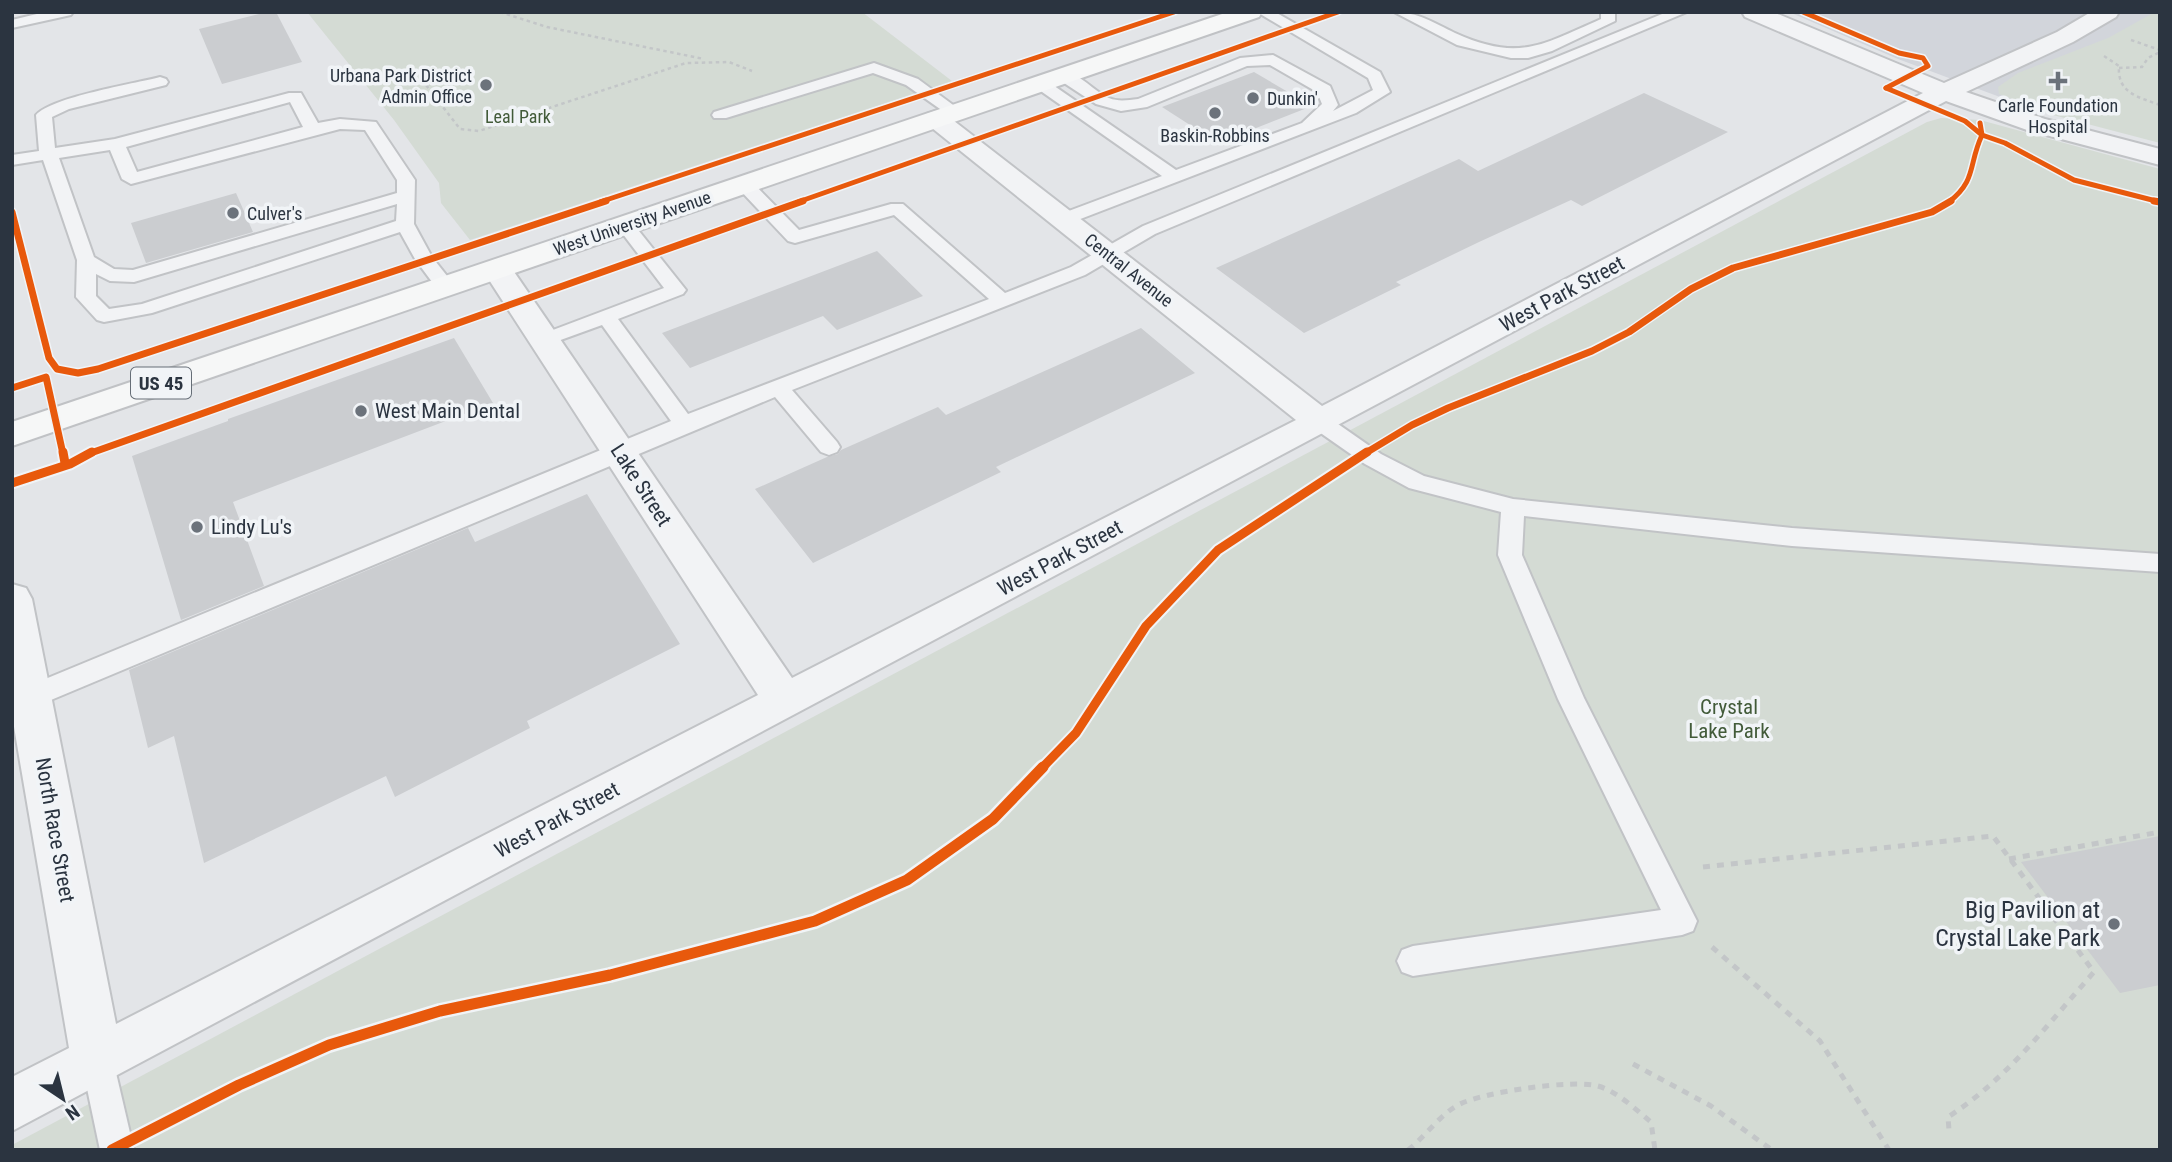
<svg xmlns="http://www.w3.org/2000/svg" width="2172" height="1162" viewBox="0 0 2172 1162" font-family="'Roboto Condensed',sans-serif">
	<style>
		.built { fill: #d2d5db }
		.green { fill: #d4dbd4 }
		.building { fill: #cbcdd0 }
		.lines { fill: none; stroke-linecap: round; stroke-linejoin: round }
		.lane-casing { stroke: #c1c3c6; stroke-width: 4 }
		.street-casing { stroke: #c1c3c6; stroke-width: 4 }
		.primary-casing { stroke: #c0c2c5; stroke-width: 4 }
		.path-far1 { stroke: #c3c6c8; stroke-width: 2.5; stroke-dasharray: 3.5 3.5; stroke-linecap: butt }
		.path { stroke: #c3c6c8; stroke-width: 5; stroke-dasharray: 7 7; stroke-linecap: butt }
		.lane { fill: #f2f3f5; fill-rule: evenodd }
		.street { fill: #f2f3f5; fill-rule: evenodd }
		.primary { fill: #f6f7f7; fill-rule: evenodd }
		.cycleway-far3-casing { stroke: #f1f4f7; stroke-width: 8 }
		.cycleway-far2-casing { stroke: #f1f4f7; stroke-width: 10 }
		.cycleway-far1-casing { stroke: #f1f4f7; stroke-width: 13 }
		.cycleway-casing { stroke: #f1f4f7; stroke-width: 16 }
		.cycleway-far3 { stroke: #e8590c; stroke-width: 5 }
		.cycleway-far2 { stroke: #e8590c; stroke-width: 7 }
		.cycleway-far1 { stroke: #e8590c; stroke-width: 9 }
		.cycleway { stroke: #e8590c; stroke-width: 11 }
		.poi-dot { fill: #6b727b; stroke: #f1f4f7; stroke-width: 2.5 }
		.labels { text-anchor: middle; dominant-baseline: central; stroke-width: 7; stroke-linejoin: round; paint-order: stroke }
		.far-poi-label { font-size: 18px; fill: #2b3440; stroke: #f1f4f7; text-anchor: start }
		.far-park-label { font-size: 18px; fill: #425b39; stroke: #f1f4f7 }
		.far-street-label { font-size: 18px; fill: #2b3440; stroke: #f1f4f7 }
		.shield { fill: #f1f4f7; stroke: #666e77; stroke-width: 2 }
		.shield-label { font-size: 19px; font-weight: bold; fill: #2b3440 }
		.street-label { font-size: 21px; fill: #2b3440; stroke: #f1f4f7 }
		.poi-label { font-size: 21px; fill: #2b3440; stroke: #f1f4f7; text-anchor: start }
		.park-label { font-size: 21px; fill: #425b39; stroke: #f1f4f7 }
		.near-poi-label { font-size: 24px; fill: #2b3440; stroke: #f1f4f7; text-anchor: end }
	</style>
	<rect width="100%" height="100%" fill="#e3e5e8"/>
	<polygon class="built" points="1789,12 2160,12 2081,122 2016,103 1898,59"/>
	<g class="green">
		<polygon points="307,12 862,12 952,81 470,240 441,203 439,183 394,120"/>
		<polygon points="2155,12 2160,12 2160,143 2053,115 1999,94 1998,87 2018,73 2108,38"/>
		<polygon points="1941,118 1980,120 2160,169 2160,1150 12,1150 12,1145 1927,122"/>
	</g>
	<g class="building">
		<polygon points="267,12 276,12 302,62 222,84 199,29"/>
		<polygon points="1254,72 1312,106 1218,143 1162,107"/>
		<polygon points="1644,93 1728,132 1582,206 1571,200 1479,242 1396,282 1401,285 1304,333 1216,268 1459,159 1478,171"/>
		<polygon points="236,193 253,232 146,263 131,223"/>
		<polygon points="877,251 923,296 837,330 823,316 690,368 662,333"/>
		<polygon points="1141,328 1195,373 996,467 1001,472 813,563 755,489 827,457 838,454 841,450 938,407 946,415"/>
		<polygon points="454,338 493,403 233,502 264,586 181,620 132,456 228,421 228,419"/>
		<polygon points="587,494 680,644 527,721 530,728 395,797 386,776 204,863 174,736 148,748 129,670 468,528 475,542"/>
		<polygon points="2160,836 2160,985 2120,993 2021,862"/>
	</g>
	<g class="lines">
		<g class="lane-casing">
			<g id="lane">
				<polygon points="45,12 73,12 71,15 12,28 12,20"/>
				<path d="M 1257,12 L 1275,12 L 1380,72 L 1390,92 L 1356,113 L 1070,223 L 1058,223 L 1055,219 L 1058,215 L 1162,176 L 1035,87 L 1033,84 L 1035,81 L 1047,81 L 1176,170 L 1302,123 L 1322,104 L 1317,92 L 1270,65 L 1247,66 L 1147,107 L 1121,111 L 1096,104 L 1058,79 L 1056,76 L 1058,73 C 1077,68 1093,92 1109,98 C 1119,102 1128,100 1138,99 L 1240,58 L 1273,55 L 1330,86 L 1338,105 L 1333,111 L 1373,90 L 1368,78 Z"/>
				<path d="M 1394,12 C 1418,12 1434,23 1455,33 C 1519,62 1542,45 1601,19 L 1601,12 L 1615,12 L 1615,21 L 1552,51 L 1528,58 L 1511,58 L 1457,45 Z"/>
				<polygon points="1667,12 1687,12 1155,234 1085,275 792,390 837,442 840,447 837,452 829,455 821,452 775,397 39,705 30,708 21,705 17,697 21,689 671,421 602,325 544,346 537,344 534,340 537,336 664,288 616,225 619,221 631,221 686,290 683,294 618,319 688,414 989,299 894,215 795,243 788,241 738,188 735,184 738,180 750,180 799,230 891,204 903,204 1005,293 1071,267 1143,226"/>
				<polygon points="874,63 918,79 964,113 956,118 950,116 906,85 873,73 726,118 714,118 712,115 714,112"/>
				<path d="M 160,77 L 166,79 L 168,82 L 166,85 L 69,109 L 52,117 L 55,148 L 115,139 L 289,93 L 301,93 L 318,123 L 340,119 L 376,122 L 415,180 L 414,224 L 432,257 L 455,286 L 452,290 L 438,290 L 415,259 L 400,232 L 152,313 L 104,322 L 97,320 L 76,297 L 77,260 L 43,160 L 12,165 L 12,155 L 39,151 L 36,115 C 52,97 133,84 160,77 ZM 290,102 L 303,127 L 137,172 L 126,147 ZM 340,129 L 365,130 L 397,180 L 397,193 L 133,270 L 114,269 L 94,257 L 59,158 L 110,150 L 122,179 L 131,184 ZM 397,204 L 396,221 L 142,304 L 109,309 L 96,296 L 96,274 L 110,281 L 134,282 Z"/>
				<polygon points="1320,415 1328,417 1381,454 1424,476 1513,499 1792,528 2160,554 2160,572 1792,546 1524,516 1522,555 1584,698 1697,921 1693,931 1682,935 1413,976 1402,972 1397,961 1402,950 1413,946 1661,910 1558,699 1498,555 1501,512 1409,488 1365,464 1312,427 1309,422 1312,417"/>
				<polygon points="97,1044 109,1048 113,1060 134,1150 100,1150 81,1060 85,1048"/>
			</g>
		</g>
		<g class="street-casing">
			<polygon id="street" points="1742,12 1773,12 1944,83 2057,32 2091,12 2119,12 2116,17 2073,42 1966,92 2045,119 2160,149 2160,165 2027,130 1946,101 12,1131 12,1077 69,1048 12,715 12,584 26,588 32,599 116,1024 758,695 482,269 486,263 497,260 508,263 792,678 1296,420 927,124 923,119 927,114 936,111 945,114 1322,406 1923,93 1745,17"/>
		</g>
		<g class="primary-casing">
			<polygon id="primary" points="1228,12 1262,12 1259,17 12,446 12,422"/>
		</g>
		<g class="path-far1">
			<polyline points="500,12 547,27 704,59"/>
			<polyline points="2131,40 2160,50"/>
			<path d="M 2104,56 L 2119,66 C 2117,93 2138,97 2160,105"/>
			<polyline points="2119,68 2142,67 2148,58 2160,52"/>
			<polyline points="454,92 445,80 426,85 460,129 479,131 686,63 729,62 752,71"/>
		</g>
		<g class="path">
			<polyline points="2009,859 2160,832"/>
			<path d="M 1703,867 L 1993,836 L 2094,972 C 2048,1024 2007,1079 1948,1117 L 1949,1130"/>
			<polyline points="1712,947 1820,1041 1889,1150"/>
			<polyline points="1633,1064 1711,1106 1772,1150"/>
			<path d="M 1408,1150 C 1426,1136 1440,1114 1460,1104 C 1485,1092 1572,1079 1598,1086 C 1618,1092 1635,1109 1651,1122 L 1655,1150"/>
		</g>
		<use href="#lane" class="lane"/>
		<use href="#street" class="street"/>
		<use href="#primary" class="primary"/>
		<g class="cycleway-far3-casing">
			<g id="cycleway-far3">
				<polyline points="1803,12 1899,53 1923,58 1928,66 1886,88"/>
				<path d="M 1886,88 L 1965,121 L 1982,135 C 1968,165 1977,180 1949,202"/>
				<polyline points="1980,123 1982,135 2005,143 2074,180 2160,202"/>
				<polyline points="600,202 1174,12"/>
				<polyline points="798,202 1338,12"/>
			</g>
		</g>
		<g class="cycleway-far2-casing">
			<g id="cycleway-far2">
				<polyline points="2154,201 2160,202"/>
				<polyline points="12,212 49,358 57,369 78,373 98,369 606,201"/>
				<polyline points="12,388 46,377 63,454"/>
				<polyline points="88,454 803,201"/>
				<polyline points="1364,454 1412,425 1448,408 1592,351 1629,332 1691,289 1733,268 1932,212 1951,201"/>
			</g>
		</g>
		<g class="cycleway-far1-casing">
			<g id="cycleway-far1">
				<polyline points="63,452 65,463"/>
				<polyline points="12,483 70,464 92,452"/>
				<polyline points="1041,769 1076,733 1146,626 1218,550 1367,452"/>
			</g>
		</g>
		<g class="cycleway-casing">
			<polyline id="cycleway" points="112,1150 239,1085 329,1045 440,1011 610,975 815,921 907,880 993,819 1043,767"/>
		</g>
		<use href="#cycleway-far3" class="cycleway-far3"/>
		<use href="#cycleway-far2" class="cycleway-far2"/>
		<use href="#cycleway-far1" class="cycleway-far1"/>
		<use href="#cycleway" class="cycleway"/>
	</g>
	<g class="poi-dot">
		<path d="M2054.5 70.5h7v7h7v7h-7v7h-7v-7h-7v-7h7z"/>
		<circle cx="486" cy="85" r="7"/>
		<circle cx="1253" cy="98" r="7"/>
		<circle cx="1215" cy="113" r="7"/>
		<circle cx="233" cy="213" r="7"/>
		<circle cx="361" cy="411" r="7"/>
		<circle cx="197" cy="527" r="7"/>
		<circle cx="2114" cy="924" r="7"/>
	</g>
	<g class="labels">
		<g class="far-poi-label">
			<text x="472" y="75" text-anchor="end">Urbana Park District<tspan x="472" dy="21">Admin Office</tspan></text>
			<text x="1267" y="98">Dunkin'</text>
			<text x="2058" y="105" text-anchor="middle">Carle Foundation<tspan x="2058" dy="21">Hospital</tspan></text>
			<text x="1215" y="135" text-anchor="middle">Baskin-Robbins</text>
			<text x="247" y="213">Culver's</text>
		</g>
		<g class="far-park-label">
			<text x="518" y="116">Leal Park</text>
		</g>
		<g class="far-street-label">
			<text transform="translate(632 223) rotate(-19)">West University Avenue</text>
			<text transform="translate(1129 270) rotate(38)">Central Avenue</text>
		</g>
		<rect class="shield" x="131" y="367.5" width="60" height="31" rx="5"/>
		<g class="shield-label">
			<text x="161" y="383">US 45</text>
		</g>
		<g class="street-label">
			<text transform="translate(1562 294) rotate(-28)">West Park Street</text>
			<text transform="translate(641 485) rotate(57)">Lake Street</text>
			<text transform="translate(1060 558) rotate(-28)">West Park Street</text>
			<text transform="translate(557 820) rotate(-28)">West Park Street</text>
			<text transform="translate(55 830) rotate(80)">North Race Street</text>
		</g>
		<g class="poi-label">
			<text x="375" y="411">West Main Dental</text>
			<text x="211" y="527">Lindy Lu's</text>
		</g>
		<g class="park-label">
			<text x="1729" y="707">Crystal<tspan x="1729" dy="24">Lake Park</tspan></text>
		</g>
		<g class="near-poi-label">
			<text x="2100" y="910">Big Pavilion at<tspan x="2100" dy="28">Crystal Lake Park</tspan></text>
		</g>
	</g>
	<rect width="2172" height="1162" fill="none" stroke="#2b3440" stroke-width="28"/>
	<g transform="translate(63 1099) rotate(145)" stroke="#f1f4f7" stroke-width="5" paint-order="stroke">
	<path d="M0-5L12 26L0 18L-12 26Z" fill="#2b3440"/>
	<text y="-10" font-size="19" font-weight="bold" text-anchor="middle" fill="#2b3440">N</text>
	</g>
</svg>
